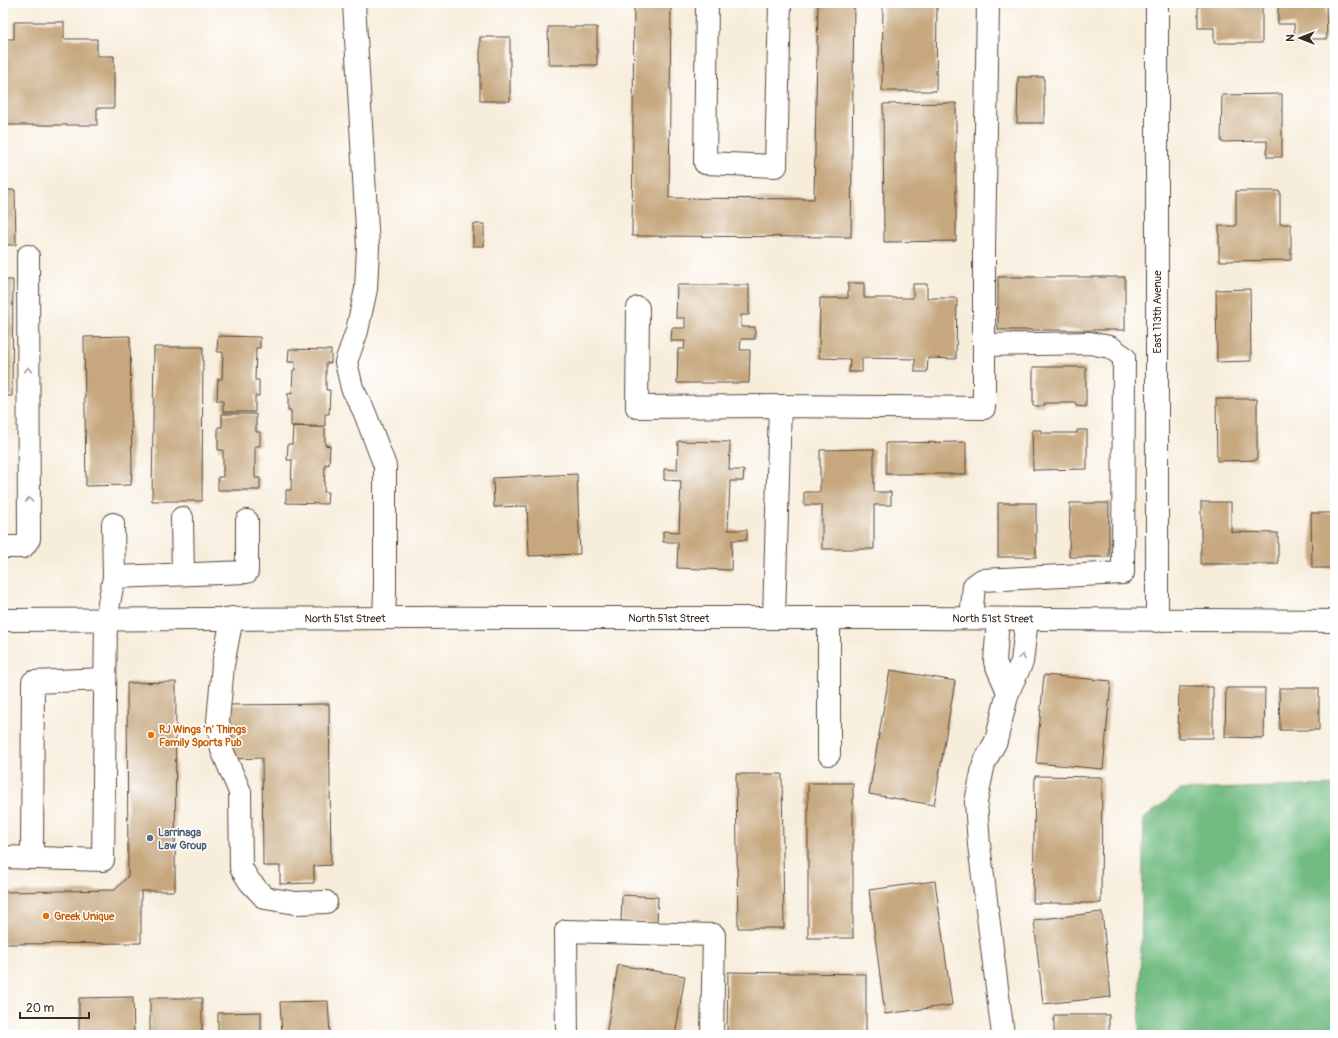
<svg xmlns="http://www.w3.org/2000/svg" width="1338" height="1038" viewBox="0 0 1338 1038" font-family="Pangolin,sans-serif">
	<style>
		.forest { fill: #72bc82; stroke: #567350 }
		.building { fill: #c6a77e }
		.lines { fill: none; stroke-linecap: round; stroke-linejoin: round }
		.minor-casing { stroke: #57473a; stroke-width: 24 }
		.minor { stroke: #fff; stroke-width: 22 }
		.oneway { stroke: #a79f9a }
		.food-dot { fill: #e8710a; stroke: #fff; stroke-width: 1.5 }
		.service-dot { fill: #5c6f8a; stroke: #fff; stroke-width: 1.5 }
		.labels { text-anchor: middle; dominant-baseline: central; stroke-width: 3; stroke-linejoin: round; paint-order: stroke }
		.street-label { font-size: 11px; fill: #3b2a1e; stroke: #fff }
		.food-label { font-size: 11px; font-weight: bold; fill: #c56008; stroke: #fff; text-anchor: start }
		.service-label { font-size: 11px; font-weight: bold; fill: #4e5e75; stroke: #fff; text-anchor: start }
	</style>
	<rect width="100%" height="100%" fill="#fff"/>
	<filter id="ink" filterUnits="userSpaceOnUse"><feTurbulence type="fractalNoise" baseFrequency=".025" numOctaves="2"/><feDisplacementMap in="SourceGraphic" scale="8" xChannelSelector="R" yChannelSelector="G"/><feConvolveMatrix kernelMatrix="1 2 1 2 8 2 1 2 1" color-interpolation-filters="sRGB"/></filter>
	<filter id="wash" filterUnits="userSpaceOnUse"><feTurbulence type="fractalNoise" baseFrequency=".012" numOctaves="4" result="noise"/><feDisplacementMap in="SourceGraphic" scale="16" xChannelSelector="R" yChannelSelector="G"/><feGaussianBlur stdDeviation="0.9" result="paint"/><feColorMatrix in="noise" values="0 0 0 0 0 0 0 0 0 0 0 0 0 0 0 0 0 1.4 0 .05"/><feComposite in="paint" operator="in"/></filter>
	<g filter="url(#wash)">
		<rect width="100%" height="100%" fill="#f7eddb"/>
		<polygon class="forest" points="1335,785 1335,1035 1139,1035 1144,819 1180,790"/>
		<g id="blocks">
			<g class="building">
				<polygon points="634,3 671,3 669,198 814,199 818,3 854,3 851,237 632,236"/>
				<polygon points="883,3 937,3 936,91 882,91"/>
				<polygon points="1198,3 1262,3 1262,43 1214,43 1214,28 1198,28"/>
				<polygon points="1278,3 1326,3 1327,39 1295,39 1294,24 1278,24"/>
				<polygon points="14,22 64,22 64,39 97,39 97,56 114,56 114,108 97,108 97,125 3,125 3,39 14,39"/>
				<polygon points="548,27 597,27 597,65 549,65"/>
				<rect x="480" y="37" width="30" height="64"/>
				<polygon points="1018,77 1044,77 1044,123 1017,123"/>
				<polygon points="1282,94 1282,157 1267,157 1267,141 1221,142 1222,95"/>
				<polygon points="956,103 956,241 884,242 883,104"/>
				<polygon points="3,190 15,190 16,245 3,245"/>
				<polygon points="1236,191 1280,191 1280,224 1291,224 1291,260 1219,261 1219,226 1236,226"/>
				<rect x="473" y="224" width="11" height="22"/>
				<rect x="998" y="277" width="127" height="53"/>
				<polygon points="3,280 13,280 12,396 3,396"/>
				<polygon points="848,283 864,283 864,298 913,298 913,284 927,284 927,298 957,298 956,359 928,358 927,372 915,372 915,359 862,358 862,372 849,372 850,359 819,358 820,298 848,298"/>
				<polygon points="677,285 749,285 749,315 741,315 741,327 755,327 755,339 741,339 740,350 750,350 749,383 677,383 678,349 684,349 685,341 671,341 672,328 685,328 685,318 676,318"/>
				<polygon points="1250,289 1251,361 1217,362 1216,290"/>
				<polygon points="130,336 132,469 131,485 86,486 84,337"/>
				<polygon points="218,336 260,337 260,348 256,348 255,380 259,380 259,396 255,396 255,412 223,412 223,401 217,401 218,379 222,379 223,352 217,352"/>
				<polygon points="154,347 203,347 202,501 152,501"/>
				<polygon points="289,349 331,350 331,363 326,363 326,390 330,390 329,414 325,414 325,426 291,426 291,410 288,410 288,393 292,394 293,370 295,370 295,362 288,362"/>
				<polygon points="1033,367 1086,367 1086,407 1076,406 1076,403 1044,403 1044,406 1033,406"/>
				<polygon points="1216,399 1257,399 1257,460 1217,461"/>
				<polygon points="222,414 256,414 256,432 260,432 260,446 255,446 255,478 260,478 260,490 218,490 218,477 223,477 223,450 218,450 218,427 222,427"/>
				<polygon points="293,426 325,428 325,445 330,446 329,465 325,464 324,492 328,492 327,504 286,503 286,490 291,490 292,460 287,460 288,444 292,444"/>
				<polygon points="1032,430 1041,430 1041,433 1077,433 1077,430 1087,430 1087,469 1033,470"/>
				<polygon points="678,441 730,442 729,470 744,470 743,481 730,481 728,530 747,530 747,540 732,540 731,570 677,568 678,542 663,542 663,531 679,532 681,481 664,480 664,469 677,470"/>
				<polygon points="966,442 966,474 886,474 886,443"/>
				<polygon points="874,449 874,492 891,492 891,505 874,505 874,549 822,549 822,505 804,505 804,492 820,492 820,450"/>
				<polygon points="577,474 580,554 529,556 527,506 494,507 493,478"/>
				<polygon points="1201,502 1231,502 1231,532 1278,533 1278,564 1201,564"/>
				<rect x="998" y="503" width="38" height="54"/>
				<polygon points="1070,503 1109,503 1109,557 1069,557"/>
				<polygon points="1311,513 1335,513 1335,568 1312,568"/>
				<polygon points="890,670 955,681 934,805 869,794"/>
				<polygon points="1044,675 1111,681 1103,769 1036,763"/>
				<polygon points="176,682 175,891 141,891 141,943 3,944 3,892 115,890 128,876 127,683"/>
				<polygon points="1179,687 1213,687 1213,738 1178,738"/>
				<polygon points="1226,688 1265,688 1264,738 1225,737"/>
				<polygon points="1279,688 1319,688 1319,730 1280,730"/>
				<polygon points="329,704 331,865 314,866 314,883 280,884 280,866 263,866 262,758 229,759 228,705"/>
				<polygon points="736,774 782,774 784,928 738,928"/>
				<polygon points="1035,776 1102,777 1101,903 1033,903"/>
				<rect x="808" y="783" width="45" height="155"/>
				<polygon points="935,881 952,1005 885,1014 869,890"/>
				<polygon points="622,895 658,897 657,923 621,921"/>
				<polygon points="1102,912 1111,997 1043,1004 1034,920"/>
				<polygon points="618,965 685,976 675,1035 606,1035"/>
				<polygon points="728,972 866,974 866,1035 727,1035"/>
				<polygon points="133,997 134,1035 79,1035 79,998"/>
				<rect x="150" y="998" width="52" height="37"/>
				<polygon points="328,1001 330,1035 282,1035 280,1002"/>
				<polygon points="261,1012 261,1035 218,1035 218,1013"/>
				<rect x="1054" y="1015" width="55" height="20"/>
			</g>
		</g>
	</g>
	<g filter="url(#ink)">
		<use href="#blocks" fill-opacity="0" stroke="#57473a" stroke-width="1"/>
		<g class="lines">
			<g class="minor-casing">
				<g id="minor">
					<polyline points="354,3 368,247 366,289 357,331 346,362 352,388 364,411 385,466 385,592 384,618"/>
					<polyline points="707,3 705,163 776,166 780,3"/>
					<polyline points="638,308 637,407 780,406"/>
					<polyline points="182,518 183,574"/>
					<polyline points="113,524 114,577"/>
					<polyline points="3,547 23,547 29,539 28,256"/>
					<polyline points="232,618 223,665 218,721 222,750 240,792 241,868 250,882 265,898 296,903 326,902"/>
					<polyline points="774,618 780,406 984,408 984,250 988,3"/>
					<polyline points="829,618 829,754"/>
					<polyline points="971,618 974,586 982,580 1123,573 1124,357 1110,347 1090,343 984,345"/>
					<polyline points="998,619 995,662 1008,692"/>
					<path id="s1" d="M 3,620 C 309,618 614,617 920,618 C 1058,618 1197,621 1335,621"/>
					<polyline points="1157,621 1157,3"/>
					<polyline points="3,857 103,860 106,619 114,577 247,572 247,521"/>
					<polyline points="32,858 33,682 105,679"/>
					<polyline points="567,1035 566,931 714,935 712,1035"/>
					<polyline points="1003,1035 979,845 976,802 984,763 996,741 1008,692 1022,662 1027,619"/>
				</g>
			</g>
			<use href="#minor" class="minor"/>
		</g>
		<defs><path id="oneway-chevron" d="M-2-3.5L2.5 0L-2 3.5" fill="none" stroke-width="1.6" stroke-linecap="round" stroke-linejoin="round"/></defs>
		<g class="oneway">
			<use href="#oneway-chevron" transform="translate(28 370) rotate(-90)"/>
			<use href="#oneway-chevron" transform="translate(29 500) rotate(-90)"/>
			<use href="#oneway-chevron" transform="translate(1022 657) rotate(-79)"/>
		</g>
	</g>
	<g class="food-dot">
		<circle cx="151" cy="735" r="4"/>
		<circle cx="46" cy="916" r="4"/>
	</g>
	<circle class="service-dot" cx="150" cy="838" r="4"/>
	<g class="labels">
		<g class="street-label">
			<text transform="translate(1157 312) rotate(-90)">East 113th Avenue</text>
			<text stroke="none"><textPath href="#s1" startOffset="342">North 51st Street</textPath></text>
			<text stroke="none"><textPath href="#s1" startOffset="666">North 51st Street</textPath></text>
			<text stroke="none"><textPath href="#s1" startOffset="990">North 51st Street</textPath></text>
		</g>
		<g class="food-label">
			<text x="159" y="729">RJ Wings 'n' Things<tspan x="159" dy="13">Family Sports Pub</tspan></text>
			<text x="54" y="916">Greek Unique</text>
		</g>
		<g class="service-label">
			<text x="158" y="832">Larrinaga<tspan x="158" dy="13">Law Group</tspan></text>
		</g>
	</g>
	<rect width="1338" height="1038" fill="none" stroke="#fff" stroke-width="16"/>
	<g transform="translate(1300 38) rotate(270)" stroke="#ffffff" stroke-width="3" paint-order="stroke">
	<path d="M0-3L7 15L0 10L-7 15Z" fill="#3b2a1e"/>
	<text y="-6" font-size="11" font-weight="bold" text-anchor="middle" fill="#3b2a1e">N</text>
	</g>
	<path d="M20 1012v6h69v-6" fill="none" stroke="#3b2a1e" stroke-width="2"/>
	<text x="26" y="1012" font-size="12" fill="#3b2a1e" stroke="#ffffff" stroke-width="3" paint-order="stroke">20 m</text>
</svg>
